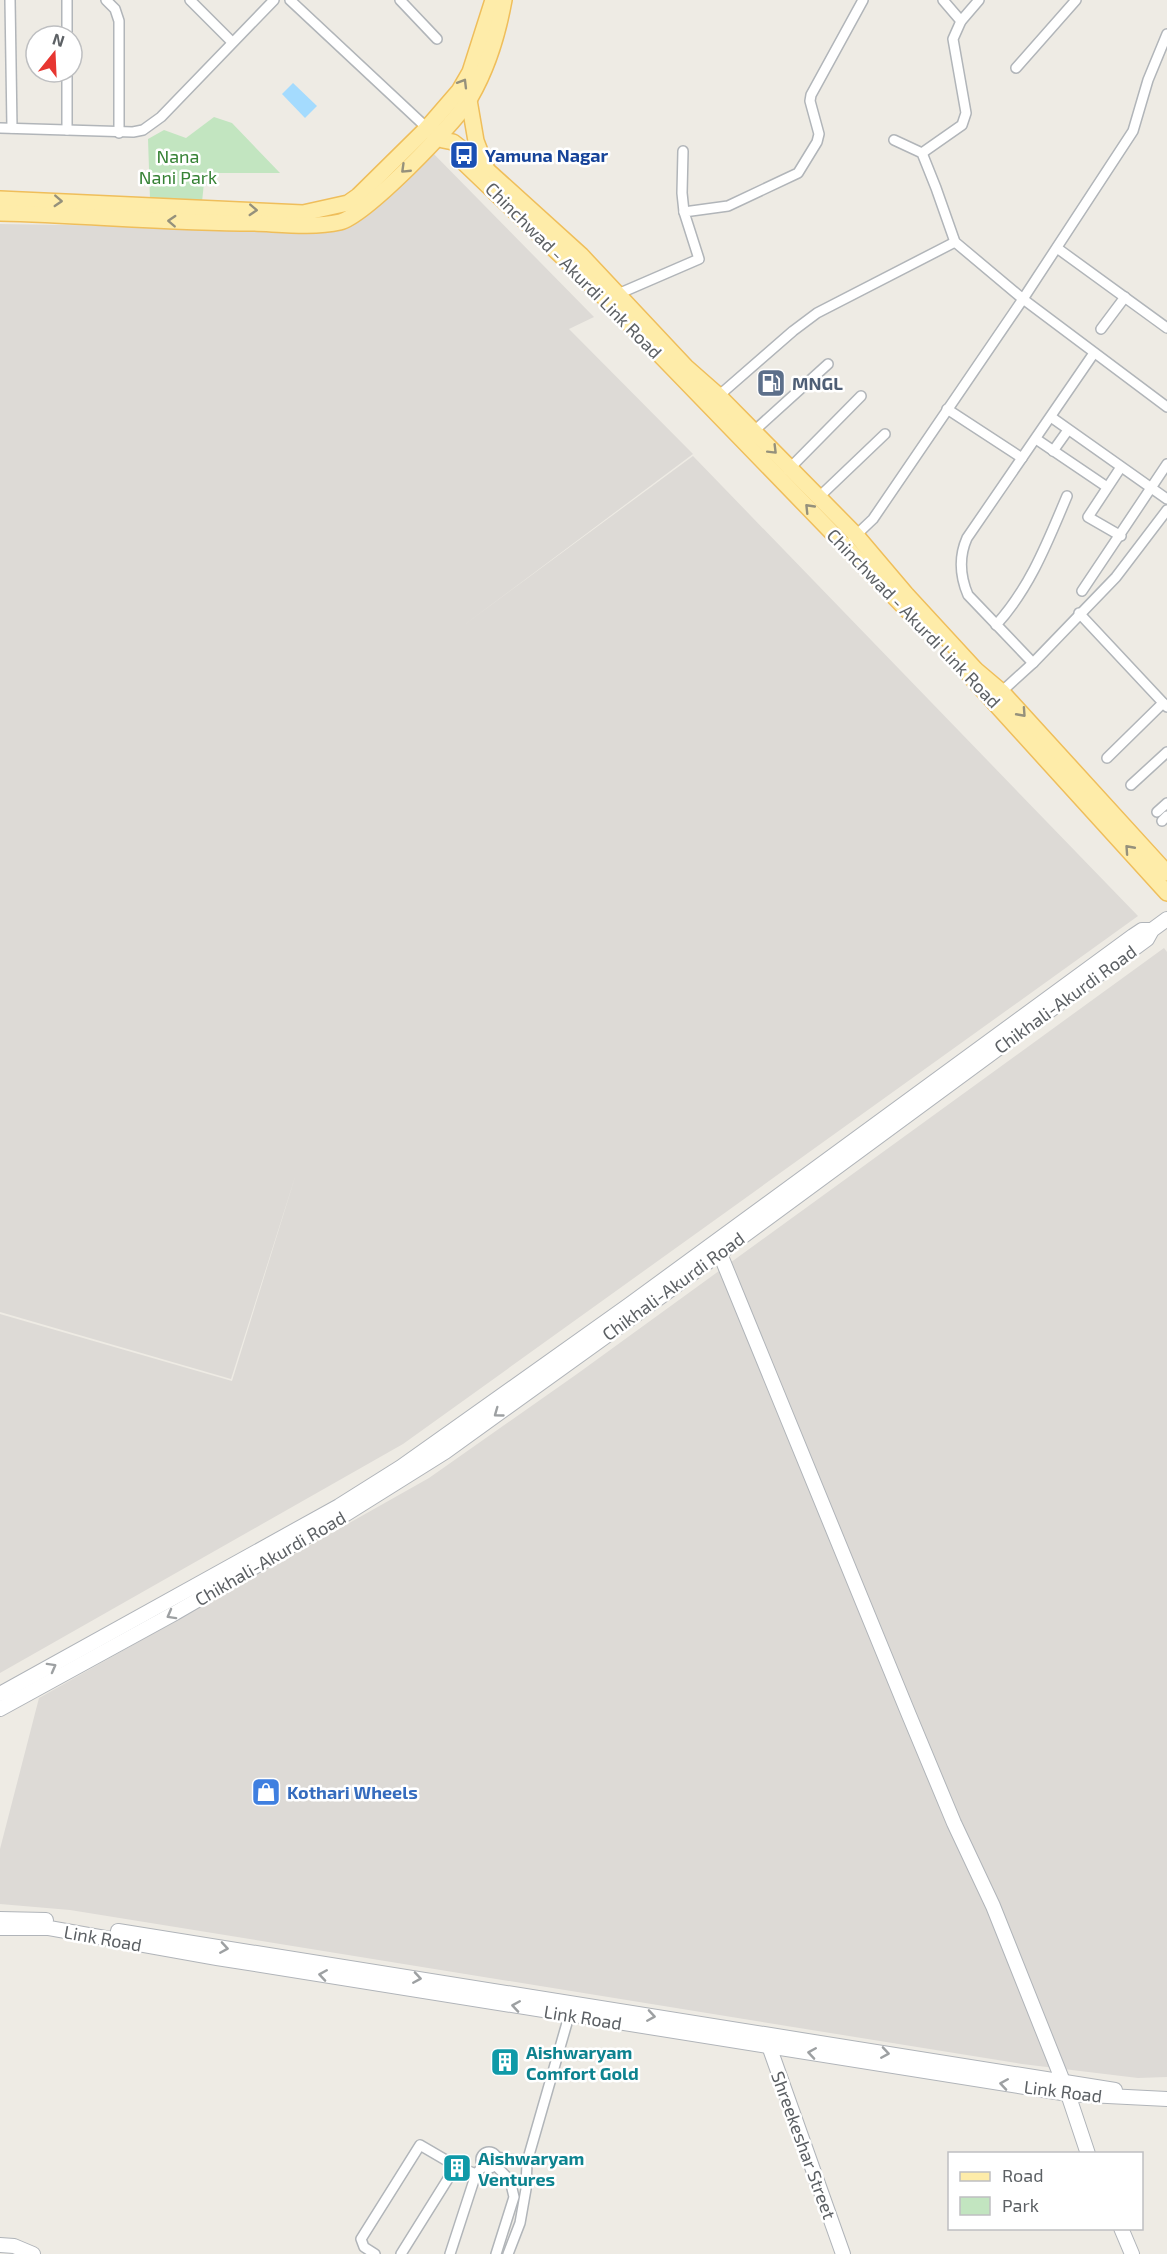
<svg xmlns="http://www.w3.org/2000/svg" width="1167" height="2254" viewBox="0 0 1167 2254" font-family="'Exo 2',sans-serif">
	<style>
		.industrial { fill: #dddad6 }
		.green { fill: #c2e5c0 }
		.water { fill: #a4dbfe }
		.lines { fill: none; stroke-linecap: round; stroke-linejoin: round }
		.street-casing { stroke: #b1b5b9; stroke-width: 12 }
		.secondary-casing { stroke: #b0b4b9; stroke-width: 16 }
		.primary-casing { stroke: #efbe5b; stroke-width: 18 }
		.street { stroke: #fff; stroke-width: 9 }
		.secondary { stroke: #fff; stroke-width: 14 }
		.primary { stroke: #feeca9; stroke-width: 15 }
		.oneway { stroke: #95917c }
		.oneway2 { stroke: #9da0a2 }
		.labels { text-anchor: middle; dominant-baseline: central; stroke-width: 5; stroke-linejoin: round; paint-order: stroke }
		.transit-label { font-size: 18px; font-weight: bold; fill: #164399; stroke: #fff; text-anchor: start }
		.park-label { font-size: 18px; fill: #368235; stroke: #fff }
		.street-label { font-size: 18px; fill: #5c6064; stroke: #fff }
		.service-label { font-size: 18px; font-weight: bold; fill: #4e5e75; stroke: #fff; text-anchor: start }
		.shop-label { font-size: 18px; font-weight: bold; fill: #366cbe; stroke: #fff; text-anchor: start }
		.culture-label { font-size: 18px; font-weight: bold; fill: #0d838f; stroke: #fff; text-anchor: start }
	</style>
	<rect width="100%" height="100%" fill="#eeebe4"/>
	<g class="industrial">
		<polygon points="427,147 594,317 569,329 693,454 460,628 693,456 1138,916 403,1444 0,1673 0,1314 232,1381 296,1174 231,1379 0,1312 0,224 319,229 348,222"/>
		<polygon points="1164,948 1167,952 1167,2077 1138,2078 1022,2064 70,1910 0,1904 0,1849 39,1698 429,1478 577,1374"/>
	</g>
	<polygon class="green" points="214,117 232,123 280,173 205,173 202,202 150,199 148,139 164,130 186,138"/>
	<polygon class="water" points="293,83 317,106 305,118 282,94"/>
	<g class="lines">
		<g class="street-casing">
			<g id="street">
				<polyline points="10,0 12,128"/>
				<polyline points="106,0 115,9 119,21 119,133"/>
				<polyline points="190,0 232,42"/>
				<polyline points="290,0 427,128"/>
				<polyline points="400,0 437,39"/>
				<polyline points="943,0 961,21"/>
				<polyline points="67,36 67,0"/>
				<polyline points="1016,68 1076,0"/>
				<polyline points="0,128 133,132 143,130 161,117 274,0"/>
				<polyline points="67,130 67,72"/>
				<polyline points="894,140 922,153 936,188 955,242 1023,299 1167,407"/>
				<polyline points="683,151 682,193 684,212"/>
				<polyline points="922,153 962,125 966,113 953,39 961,21 979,0"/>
				<polyline points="1057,248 1167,328"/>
				<polyline points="618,294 699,259 684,212 728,206 798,173 817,142 819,134 810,101 811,95 863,0"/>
				<polyline points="1101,329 1125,297"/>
				<polyline points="715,399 793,331 817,313 955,242"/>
				<polyline points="947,409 1022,458"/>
				<polyline points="1051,417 1167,499"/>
				<polyline points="754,431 828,364"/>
				<polyline points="1036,439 1107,487"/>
				<polyline points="1053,451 1068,430"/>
				<polyline points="788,470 861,396"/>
				<polyline points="819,497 885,434"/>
				<polyline points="1121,536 1088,517 1121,467"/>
				<polyline points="853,538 873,519 1023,299 1133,131 1148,80 1167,34"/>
				<polyline points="1082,591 1167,464"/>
				<polyline points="1079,613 1167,707"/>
				<path d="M 996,625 C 1030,588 1048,541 1067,496"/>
				<path d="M 1033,663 L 968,595 C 960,576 959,556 967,538 L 1094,353"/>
				<polyline points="999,694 1033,663 1116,577 1167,510"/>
				<polyline points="1107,758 1163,703"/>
				<polyline points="1131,785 1167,752"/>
				<polyline points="1157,812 1167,803"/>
				<polyline points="1162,821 1167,816"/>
				<circle cx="489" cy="2160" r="8"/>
				<polyline points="496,2157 527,2162 571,2009"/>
				<polyline points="495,2165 510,2180 514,2197 496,2254"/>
				<polyline points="375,2254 364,2247 361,2239 420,2145 456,2166 476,2174 483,2166"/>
				<polyline points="401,2254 456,2166"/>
				<polyline points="450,2254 476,2174"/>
				<polyline points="508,2254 520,2223 526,2189 527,2162"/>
			</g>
		</g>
		<g class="secondary-casing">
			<g id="secondary">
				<polyline points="716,1244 909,1715 954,1823 993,1906 1068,2094 1088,2154"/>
				<polyline points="0,1694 339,1506 401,1467 629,1305 1133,936 1142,930 1152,930"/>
				<polyline points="0,1709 175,1613 346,1514 445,1452 659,1298 1147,939 1152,930 1167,919"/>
				<polyline points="0,1919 46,1920"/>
				<polyline points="0,1928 49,1928 217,1958 1068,2094 1167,2099"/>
				<polyline points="118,1931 1115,2090"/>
				<polyline points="769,2041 769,2046 843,2254"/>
				<polyline points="1121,2228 1132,2254"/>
				<polyline points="0,2245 14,2246 33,2254"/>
			</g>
		</g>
		<g class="primary-casing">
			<g id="primary">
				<polyline points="469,100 476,141 486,167"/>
				<polyline points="427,128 443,140 453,142 476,160 581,255 686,367 719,396 856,535 906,594 976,670 1002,692 1167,873"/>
				<polyline points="460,159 598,291 908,611"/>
				<polyline points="0,199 303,213 348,203 358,196 427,128 459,91 470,72 493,0"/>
				<path d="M 0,213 C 85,215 169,223 254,223 C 281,224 313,228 340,222 C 365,216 456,123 470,98 C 487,69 498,33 504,0"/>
				<polyline points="970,676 1167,893"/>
			</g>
		</g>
		<use href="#street" class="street"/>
		<use href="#secondary" class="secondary"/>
		<use href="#primary" class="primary"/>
	</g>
	<defs><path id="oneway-chevron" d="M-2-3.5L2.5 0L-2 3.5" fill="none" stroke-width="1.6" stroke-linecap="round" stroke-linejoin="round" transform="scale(1.5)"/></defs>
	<g class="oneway">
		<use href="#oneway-chevron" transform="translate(463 83) rotate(-59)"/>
		<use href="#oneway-chevron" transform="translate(405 169) rotate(136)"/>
		<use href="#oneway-chevron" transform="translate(58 201) rotate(3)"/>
		<use href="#oneway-chevron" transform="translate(253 210) rotate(3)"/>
		<use href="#oneway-chevron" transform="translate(172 221) rotate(-177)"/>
		<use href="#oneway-chevron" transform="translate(773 450) rotate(45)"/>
		<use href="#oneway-chevron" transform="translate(809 508) rotate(-134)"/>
		<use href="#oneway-chevron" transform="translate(1022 713) rotate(48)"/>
		<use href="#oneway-chevron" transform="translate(1129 849) rotate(-132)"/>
	</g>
	<g class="oneway2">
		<use href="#oneway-chevron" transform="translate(498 1413) rotate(144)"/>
		<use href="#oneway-chevron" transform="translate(171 1615) rotate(151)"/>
		<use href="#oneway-chevron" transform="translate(52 1667) rotate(-29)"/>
		<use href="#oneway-chevron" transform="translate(224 1948) rotate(9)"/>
		<use href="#oneway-chevron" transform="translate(323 1975) rotate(-171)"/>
		<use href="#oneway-chevron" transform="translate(417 1978) rotate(9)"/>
		<use href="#oneway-chevron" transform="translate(516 2006) rotate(-171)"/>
		<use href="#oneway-chevron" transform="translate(651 2016) rotate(9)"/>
		<use href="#oneway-chevron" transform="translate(812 2053) rotate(-171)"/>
		<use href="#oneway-chevron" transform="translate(885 2053) rotate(9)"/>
		<use href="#oneway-chevron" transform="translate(1004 2084) rotate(-171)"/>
	</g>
	<defs>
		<g id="bus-square" transform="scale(1.5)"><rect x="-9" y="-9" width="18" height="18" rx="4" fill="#1a4fb4" stroke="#fff"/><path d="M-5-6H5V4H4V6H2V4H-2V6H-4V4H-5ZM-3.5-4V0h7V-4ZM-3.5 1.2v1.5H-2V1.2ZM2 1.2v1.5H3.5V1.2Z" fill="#fff"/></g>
		<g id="fuel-square" transform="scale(1.5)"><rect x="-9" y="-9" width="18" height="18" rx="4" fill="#5c6f8a" stroke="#fff"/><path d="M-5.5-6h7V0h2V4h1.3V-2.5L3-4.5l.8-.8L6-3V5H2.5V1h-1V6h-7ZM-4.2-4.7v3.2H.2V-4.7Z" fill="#fff"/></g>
		<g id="shop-square" transform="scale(1.5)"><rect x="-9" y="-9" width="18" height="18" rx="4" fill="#3f7fe0" stroke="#fff"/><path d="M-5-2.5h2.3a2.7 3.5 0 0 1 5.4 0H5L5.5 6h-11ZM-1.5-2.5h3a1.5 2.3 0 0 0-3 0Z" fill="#fff"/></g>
		<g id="building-square" transform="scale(1.5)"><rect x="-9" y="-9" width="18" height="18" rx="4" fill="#0f9aa8" stroke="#fff"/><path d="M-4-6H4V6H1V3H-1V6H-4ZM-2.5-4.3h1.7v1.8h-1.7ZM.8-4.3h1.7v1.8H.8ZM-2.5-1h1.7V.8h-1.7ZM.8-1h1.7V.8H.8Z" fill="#fff"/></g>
	</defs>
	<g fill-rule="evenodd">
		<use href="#bus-square" x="464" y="155"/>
		<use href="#fuel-square" x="771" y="383"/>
		<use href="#shop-square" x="266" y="1792"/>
		<use href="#building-square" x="505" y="2062"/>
		<use href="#building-square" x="457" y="2168"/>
	</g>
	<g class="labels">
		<g class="transit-label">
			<text x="485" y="155">Yamuna Nagar</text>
		</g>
		<g class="park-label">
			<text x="178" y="156">Nana<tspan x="178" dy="21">Nani Park</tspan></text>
		</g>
		<g class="street-label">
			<text transform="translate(574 270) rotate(45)">Chinchwad - Akurdi Link Road</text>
			<text transform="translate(914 618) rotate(46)">Chinchwad - Akurdi Link Road</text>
			<text transform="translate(1065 999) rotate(-36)">Chikhali-Akurdi Road</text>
			<text transform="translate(673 1286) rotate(-36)">Chikhali-Akurdi Road</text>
			<text transform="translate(270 1558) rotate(-30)">Chikhali-Akurdi Road</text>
			<text transform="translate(103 1938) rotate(10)">Link Road</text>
			<text transform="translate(583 2017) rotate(9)">Link Road</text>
			<text transform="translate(1063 2091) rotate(7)">Link Road</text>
			<text transform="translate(804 2145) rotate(70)">Shreekeshar Street</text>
		</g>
		<g class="service-label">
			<text x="792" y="383">MNGL</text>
		</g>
		<g class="shop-label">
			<text x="287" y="1792">Kothari Wheels</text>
		</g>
		<g class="culture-label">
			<text x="526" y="2052">Aishwaryam<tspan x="526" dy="21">Comfort Gold</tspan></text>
			<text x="478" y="2158">Aishwaryam<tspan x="478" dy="21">Ventures</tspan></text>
		</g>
	</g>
	<rect x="948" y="2152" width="195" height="78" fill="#ffffff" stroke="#bebfc1" stroke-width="1.5"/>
	<rect x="960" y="2172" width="30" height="9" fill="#feeca9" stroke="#bebfc1" stroke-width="1.5"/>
	<text x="1002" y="2182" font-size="18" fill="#5c6064">Road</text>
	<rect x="960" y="2197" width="30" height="18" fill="#c2e5c0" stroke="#bebfc1" stroke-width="1.5"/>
	<text x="1002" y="2212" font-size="18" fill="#5c6064">Park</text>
	<g transform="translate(54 54) rotate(18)"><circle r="28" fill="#ffffff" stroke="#bebfc1" stroke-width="1.5"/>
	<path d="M0-4.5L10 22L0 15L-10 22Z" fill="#e73631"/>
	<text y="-9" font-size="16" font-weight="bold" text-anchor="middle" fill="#5c6064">N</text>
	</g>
</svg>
